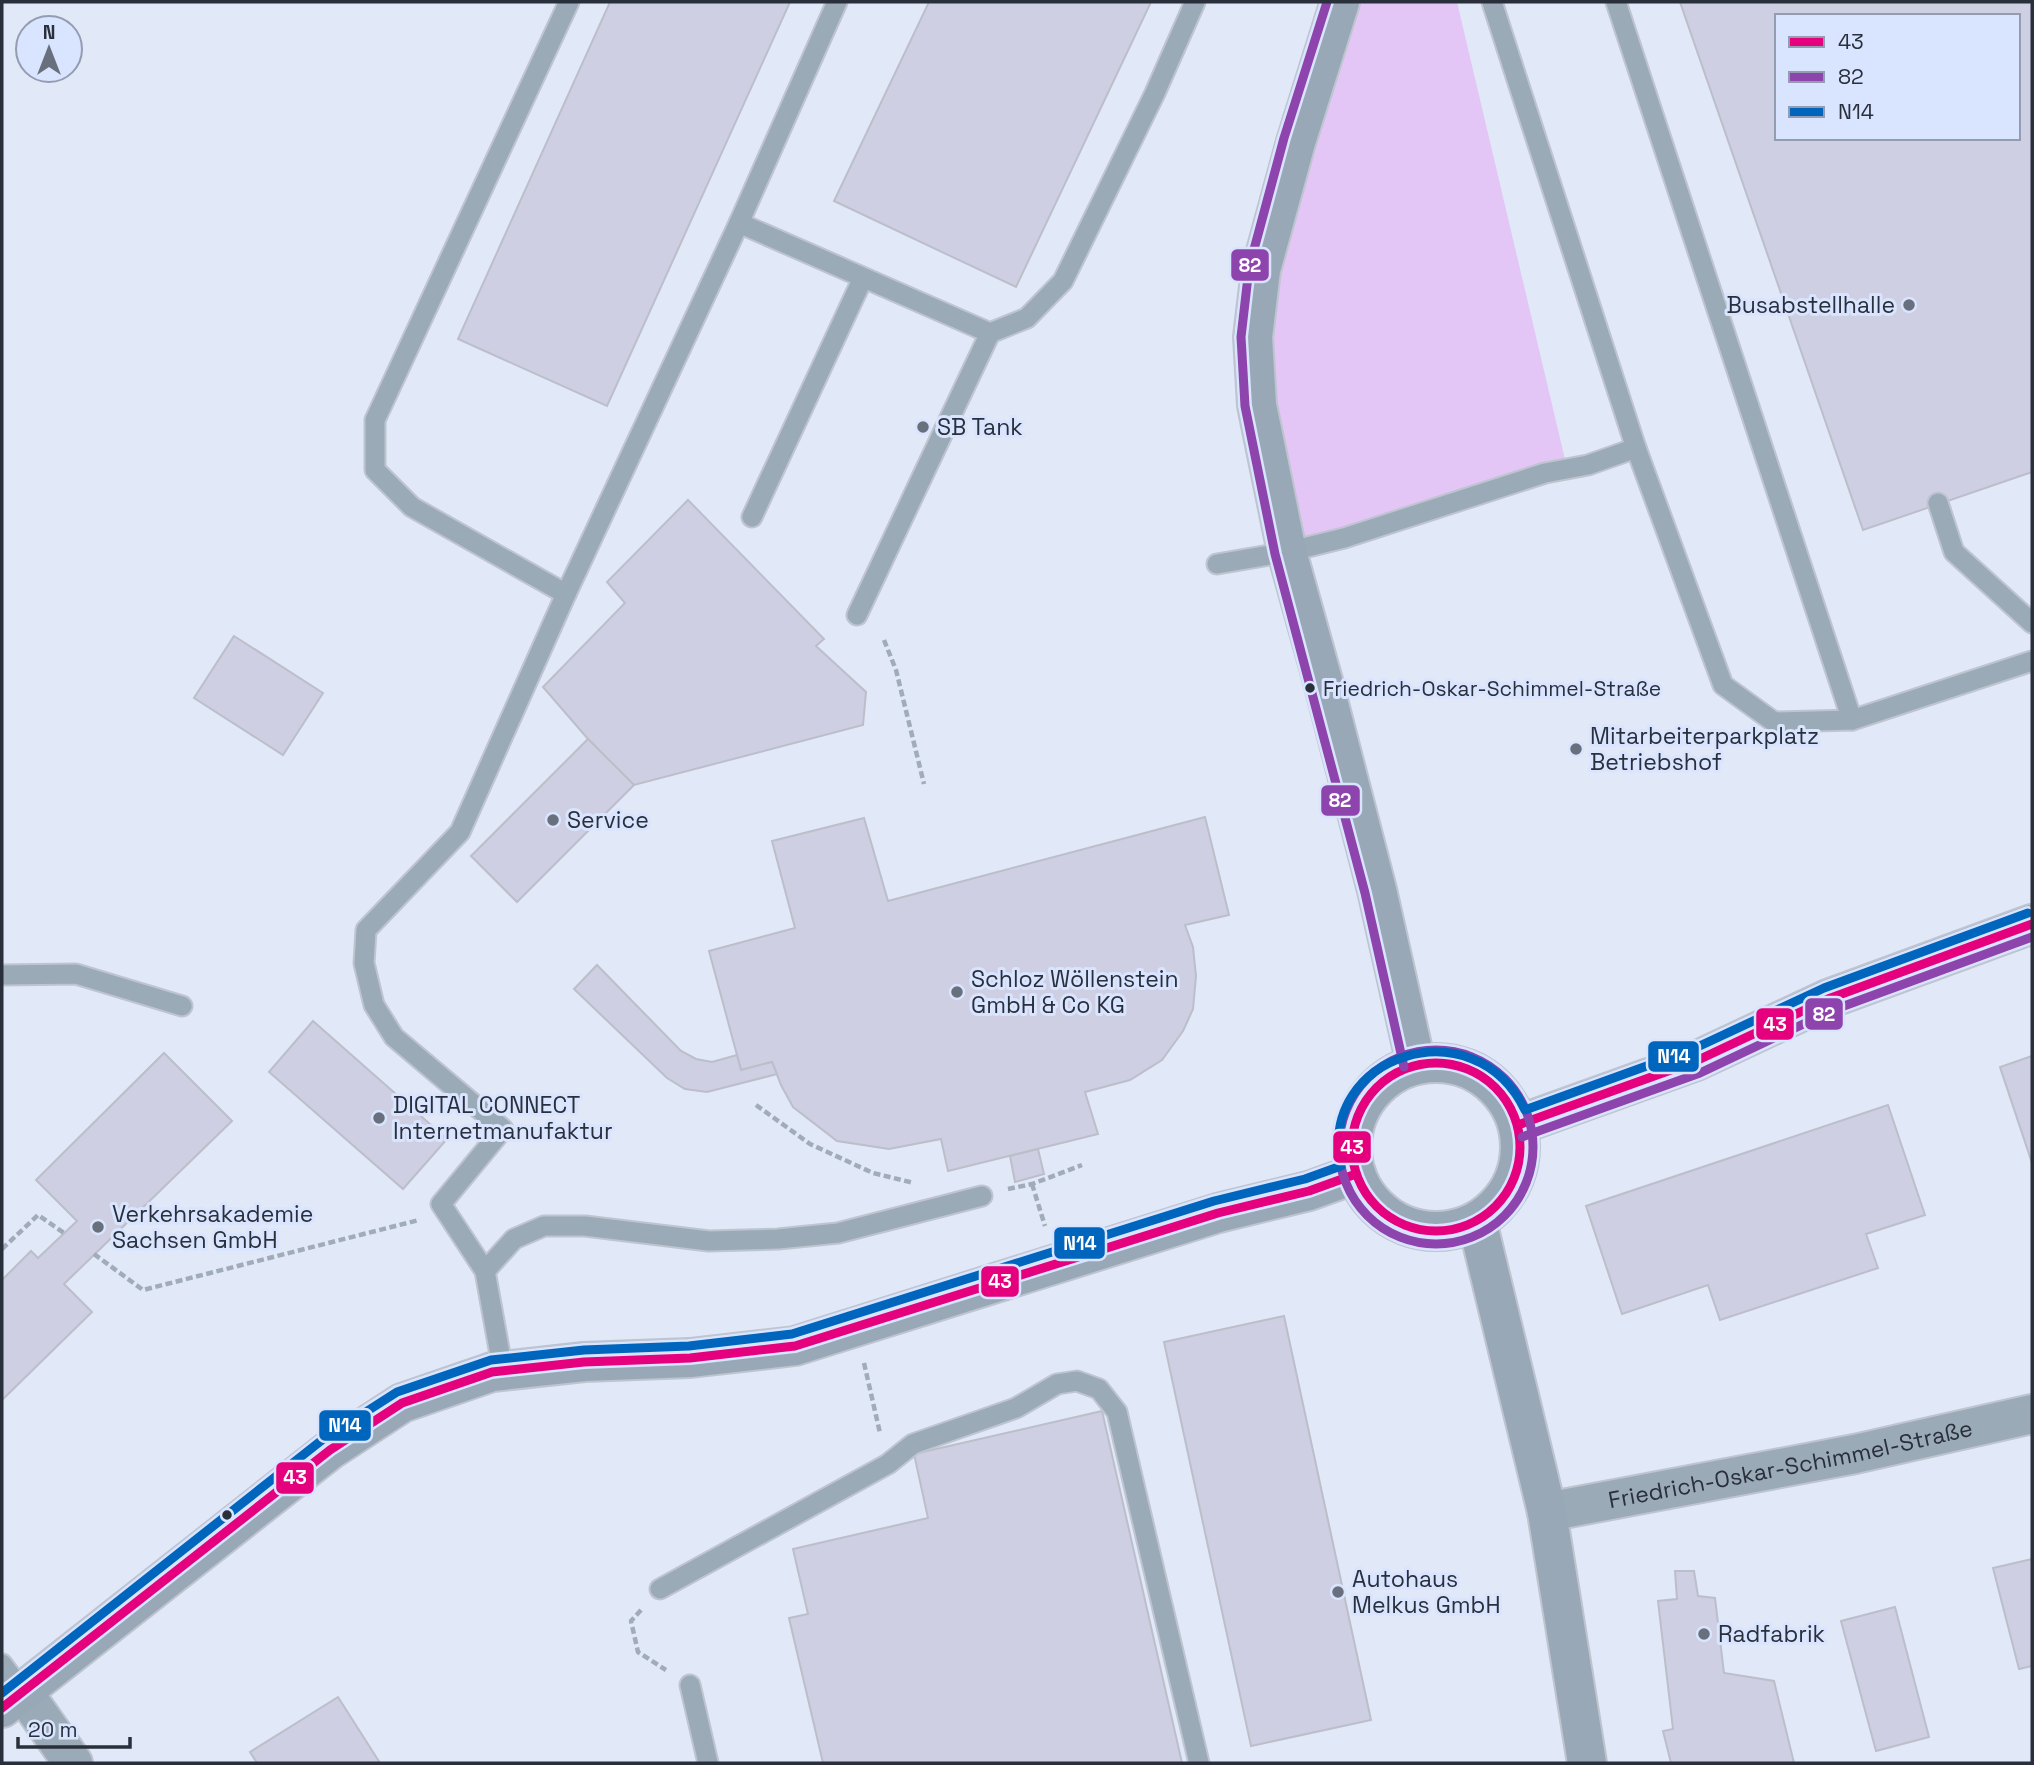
<svg xmlns="http://www.w3.org/2000/svg" width="2034" height="1765" viewBox="0 0 2034 1765" font-family="'Space Grotesk',sans-serif">
	<style>
		.green { fill: #e3c6f5 }
		.building { fill: #cecfe3; stroke: #bcbeca; stroke-width: 2; fill-rule: evenodd }
		.lines { fill: none; stroke-linecap: round; stroke-linejoin: round }
		.service-casing { stroke: #bec4d0; stroke-width: 23 }
		.minor-casing { stroke: #bec4d0; stroke-width: 42 }
		.secondary-casing { stroke: #bec4d0; stroke-width: 42 }
		.path { stroke: #a1acba; stroke-width: 4.5; stroke-dasharray: 7 3.5; stroke-linecap: butt }
		.service { stroke: #9aaab7; stroke-width: 19 }
		.minor { stroke: #9aaab7; stroke-width: 38 }
		.secondary { stroke: #99a8b7; stroke-width: 38 }
		.bus-1-casing { stroke: #d9e4ff; stroke-width: 14 }
		.bus-2-casing { stroke: #d9e4ff; stroke-width: 14 }
		.bus-3-casing { stroke: #d9e4ff; stroke-width: 14 }
		.bus-1 { stroke: #e5007d; stroke-width: 9 }
		.bus-2 { stroke: #8e44ad; stroke-width: 9 }
		.bus-3 { stroke: #0065bd; stroke-width: 9 }
		.poi-dot { fill: #69707d; stroke: #d9e4ff; stroke-width: 2.5 }
		.bus-dot { fill: #292f3b; stroke: #d9e4ff; stroke-width: 2.5 }
		.labels { text-anchor: middle; dominant-baseline: central; stroke-width: 6; stroke-linejoin: round; paint-order: stroke }
		.bus-label { font-size: 21px; fill: #292f3b; stroke: #d9e4ff; text-anchor: start }
		.poi-label { font-size: 23px; fill: #292f3b; stroke: #d9e4ff; text-anchor: start }
		.street-label { font-size: 23px; fill: #292f3b; stroke: #d9e4ff }
		.line-badge { stroke: #d9e4ff; stroke-width: 2.5 }
		.badge-label { font-size: 19px; text-anchor: middle; font-weight: bold; fill: #fff }
	</style>
	<rect width="100%" height="100%" fill="#e1e8f7"/>
	<polygon class="green" points="1340,2 1457,2 1567,468 1287,552 1253,337"/>
	<g class="building">
		<polygon points="610,2 790,2 607,406 458,339"/>
		<polygon points="929,2 1151,2 1016,287 834,201"/>
		<path d="M 1680,2 L 2032,2 L 2032,472 L 1863,530 ZM 1777,16 L 2018,16 L 2018,138 L 1777,138 Z"/>
		<polygon points="688,500 824,639 816,646 866,692 863,725 634,785 588,739 543,687 625,603 607,582"/>
		<polygon points="234,636 323,693 283,755 194,698"/>
		<polygon points="588,739 634,785 517,902 471,856"/>
		<polygon points="1205,817 1229,915 1185,925 1193,947 1196,976 1193,1009 1183,1031 1162,1060 1130,1080 1085,1092 1098,1134 948,1171 941,1139 889,1149 837,1141 793,1107 781,1085 772,1062 741,1070 709,951 795,928 772,841 864,818 888,901"/>
		<polygon points="597,965 681,1051 696,1059 712,1062 737,1055 741,1070 772,1062 777,1074 707,1092 685,1089 667,1078 574,989"/>
		<polygon points="313,1021 447,1139 403,1189 269,1072"/>
		<polygon points="164,1053 232,1121 64,1284 92,1312 2,1400 2,1280 31,1251 38,1258 77,1221 36,1180"/>
		<polygon points="2032,1056 2032,1163 2000,1067"/>
		<polygon points="1888,1105 1925,1215 1866,1234 1878,1268 1720,1320 1708,1285 1622,1314 1586,1206"/>
		<polygon points="1038,1149 1044,1174 1015,1182 1010,1156"/>
		<polygon points="1284,1316 1371,1720 1251,1746 1164,1342"/>
		<polygon points="1102,1411 1182,1763 823,1763 789,1618 808,1614 793,1549 928,1518 914,1454"/>
		<polygon points="2032,1559 2032,1666 2019,1669 1993,1568"/>
		<polygon points="1675,1571 1694,1571 1698,1596 1715,1598 1724,1673 1774,1681 1794,1763 1671,1763 1663,1731 1673,1729 1658,1601 1677,1599"/>
		<polygon points="1895,1607 1929,1737 1876,1751 1841,1621"/>
		<polygon points="338,1697 380,1763 257,1763 250,1752"/>
	</g>
	<g class="lines">
		<g class="service-casing">
			<g id="service">
				<polyline points="1492,2 1636,448 1723,685 1774,722 1852,720 2032,661"/>
				<polyline points="1616,2 1852,720"/>
				<polyline points="739,223 990,333 1027,318 1063,281 1155,93 1195,2"/>
				<polyline points="1938,503 1954,552 2032,623"/>
				<polyline points="752,517 863,278"/>
				<polyline points="1217,564 1287,552 1344,538 1545,473 1588,465 1636,448"/>
				<polyline points="566,594 412,507 375,470 375,420 569,2"/>
				<polyline points="857,615 990,333"/>
				<polyline points="2,975 76,974 182,1006"/>
				<polyline points="485,1271 514,1239 544,1226 585,1226 709,1241 778,1239 838,1233 982,1196"/>
				<polyline points="503,1371 485,1271 441,1204 503,1129 394,1037 374,1005 364,963 366,930 460,832 566,594 739,223 837,2"/>
				<polyline points="660,1589 888,1464 913,1444 1016,1408 1057,1384 1077,1381 1099,1389 1117,1412 1199,1763"/>
				<polyline points="2,1664 23,1692"/>
				<polyline points="690,1685 708,1763"/>
			</g>
		</g>
		<g class="minor-casing">
			<g id="minor">
				<path id="s1" d="M 1547,1512 L 1855,1454 L 2032,1414"/>
				<polyline points="23,1692 73,1763"/>
			</g>
		</g>
		<g class="secondary-casing">
			<g id="secondary">
				<polyline points="1340,2 1296,142 1261,270 1253,337 1257,405 1287,552 1323,681 1377,890 1416,1064"/>
				<circle cx="1436" cy="1147" r="84"/>
				<polyline points="1518,1125 1696,1061 1828,999 2032,924"/>
				<polyline points="1477,1221 1547,1512 1587,1763"/>
				<polyline points="2,1708 330,1450 402,1403 492,1372 584,1362 690,1358 795,1346 1218,1213 1309,1191 1356,1174"/>
			</g>
		</g>
		<g class="path">
			<polyline points="884,640 896,670 924,784"/>
			<polyline points="756,1105 810,1144 873,1173 914,1183"/>
			<polyline points="1032,1184 1045,1226"/>
			<polyline points="1008,1189 1032,1184 1082,1165"/>
			<polyline points="2,1249 38,1215 64,1233"/>
			<polyline points="94,1254 143,1290 419,1220"/>
			<polyline points="864,1363 880,1433"/>
			<polyline points="641,1610 631,1621 638,1652 666,1670"/>
		</g>
		<use href="#service" class="service"/>
		<use href="#minor" class="minor"/>
		<use href="#secondary" class="secondary"/>
		<g class="bus-1-casing">
			<g id="bus-1">
				<circle cx="1436" cy="1147" r="84"/>
				<polyline points="1518,1125 1696,1061 1828,999 2032,924"/>
				<polyline points="2,1708 330,1450 402,1403 492,1372 584,1362 690,1358 795,1346 1218,1213 1309,1191 1356,1174"/>
			</g>
		</g>
		<g class="bus-2-casing">
			<g id="bus-2">
				<polyline points="1327,2 1284,138 1249,268 1241,337 1245,406 1275,554 1365,893 1404,1067"/>
				<circle cx="1436" cy="1147" r="97"/>
				<polyline points="1522,1137 1700,1073 1833,1010 2032,937"/>
			</g>
		</g>
		<g class="bus-3-casing">
			<path id="bus-3" d="M 2,1693 L 322,1440 L 397,1392 L 491,1360 L 584,1350 L 689,1346 L 792,1334 L 1214,1201 L 1305,1179 L 1341,1166 C 1317,1054 1475,1005 1525,1110 L 1691,1050 L 1824,988 L 2028,913"/>
		</g>
		<use href="#bus-1" class="bus-1"/>
		<use href="#bus-2" class="bus-2"/>
		<use href="#bus-3" class="bus-3"/>
	</g>
	<g class="poi-dot">
		<circle cx="1909" cy="305" r="7"/>
		<circle cx="923" cy="427" r="7"/>
		<circle cx="1576" cy="749" r="7"/>
		<circle cx="553" cy="820" r="7"/>
		<circle cx="957" cy="992" r="7"/>
		<circle cx="379" cy="1118" r="7"/>
		<circle cx="98" cy="1227" r="7"/>
		<circle cx="1338" cy="1592" r="7"/>
		<circle cx="1704" cy="1634" r="7"/>
	</g>
	<g class="bus-dot">
		<circle cx="1310" cy="688" r="6"/>
		<circle cx="227" cy="1515" r="6"/>
	</g>
	<g class="labels">
		<g class="bus-label">
			<text x="1323" y="688">Friedrich-Oskar-Schimmel-Straße</text>
		</g>
		<g class="poi-label">
			<text x="1895" y="305" text-anchor="end">Busabstellhalle</text>
			<text x="937" y="427">SB Tank</text>
			<text x="1590" y="736">Mitarbeiterparkplatz<tspan x="1590" dy="26">Betriebshof</tspan></text>
			<text x="567" y="820">Service</text>
			<text x="971" y="979">Schloz Wöllenstein<tspan x="971" dy="26">GmbH &amp; Co KG</tspan></text>
			<text x="393" y="1105">DIGITAL CONNECT<tspan x="393" dy="26">Internetmanufaktur</tspan></text>
			<text x="112" y="1214">Verkehrsakademie<tspan x="112" dy="26">Sachsen GmbH</tspan></text>
			<text x="1352" y="1579">Autohaus<tspan x="1352" dy="26">Melkus GmbH</tspan></text>
			<text x="1718" y="1634">Radfabrik</text>
		</g>
		<g class="street-label">
			<text stroke="none"><textPath href="#s1" startOffset="248">Friedrich-Oskar-Schimmel-Straße</textPath></text>
		</g>
	</g>
	<g class="line-badge">
		<rect x="1230" y="248" width="40" height="34" rx="7" fill="#8e44ad"/>
		<rect x="1320" y="784" width="41" height="33" rx="7" fill="#8e44ad"/>
		<rect x="1804" y="997" width="40" height="34" rx="7" fill="#8e44ad"/>
		<rect x="1755" y="1007" width="40" height="34" rx="7" fill="#e5007d"/>
		<rect x="1647" y="1040" width="53" height="33" rx="7" fill="#0065bd"/>
		<rect x="1332" y="1130" width="40" height="34" rx="7" fill="#e5007d"/>
		<rect x="1053" y="1226" width="53" height="34" rx="7" fill="#0065bd"/>
		<rect x="980" y="1265" width="40" height="33" rx="7" fill="#e5007d"/>
		<rect x="318" y="1409" width="54" height="33" rx="7" fill="#0065bd"/>
		<rect x="275" y="1461" width="40" height="34" rx="7" fill="#e5007d"/>
	</g>
	<g class="badge-label">
		<text x="1250" y="272">82</text>
		<text x="1340" y="807">82</text>
		<text x="1824" y="1021">82</text>
		<text x="1775" y="1031">43</text>
		<text x="1674" y="1063">N14</text>
		<text x="1352" y="1154">43</text>
		<text x="1080" y="1250">N14</text>
		<text x="1000" y="1288">43</text>
		<text x="345" y="1432">N14</text>
		<text x="295" y="1484">43</text>
	</g>
	<rect width="2034" height="1765" fill="none" stroke="#292f3b" stroke-width="7"/>
	<rect x="1775" y="14" width="245" height="126" fill="#d9e4ff" stroke="#939cb1" stroke-width="2"/>
	<rect x="1789" y="37" width="35" height="10" fill="#e5007d" stroke="#939cb1" stroke-width="2"/>
	<text x="1838" y="49" font-size="21" fill="#292f3b">43</text>
	<rect x="1789" y="72" width="35" height="10" fill="#8e44ad" stroke="#939cb1" stroke-width="2"/>
	<text x="1838" y="84" font-size="21" fill="#292f3b">82</text>
	<rect x="1789" y="107" width="35" height="10" fill="#0065bd" stroke="#939cb1" stroke-width="2"/>
	<text x="1838" y="119" font-size="21" fill="#292f3b">N14</text>
	<g transform="translate(49 49)"><circle r="33" fill="#d9e4ff" stroke="#939cb1" stroke-width="2"/>
	<path d="M0-5L12 26L0 18L-12 26Z" fill="#69707d"/>
	<text y="-10" font-size="19" font-weight="bold" text-anchor="middle" fill="#292f3b">N</text>
	</g>
	<path d="M18 1737v10h112v-10" fill="none" stroke="#292f3b" stroke-width="3.5"/>
	<text x="28" y="1737" font-size="21" fill="#292f3b" stroke="#d9e4ff" stroke-width="5" paint-order="stroke">20 m</text>
</svg>
